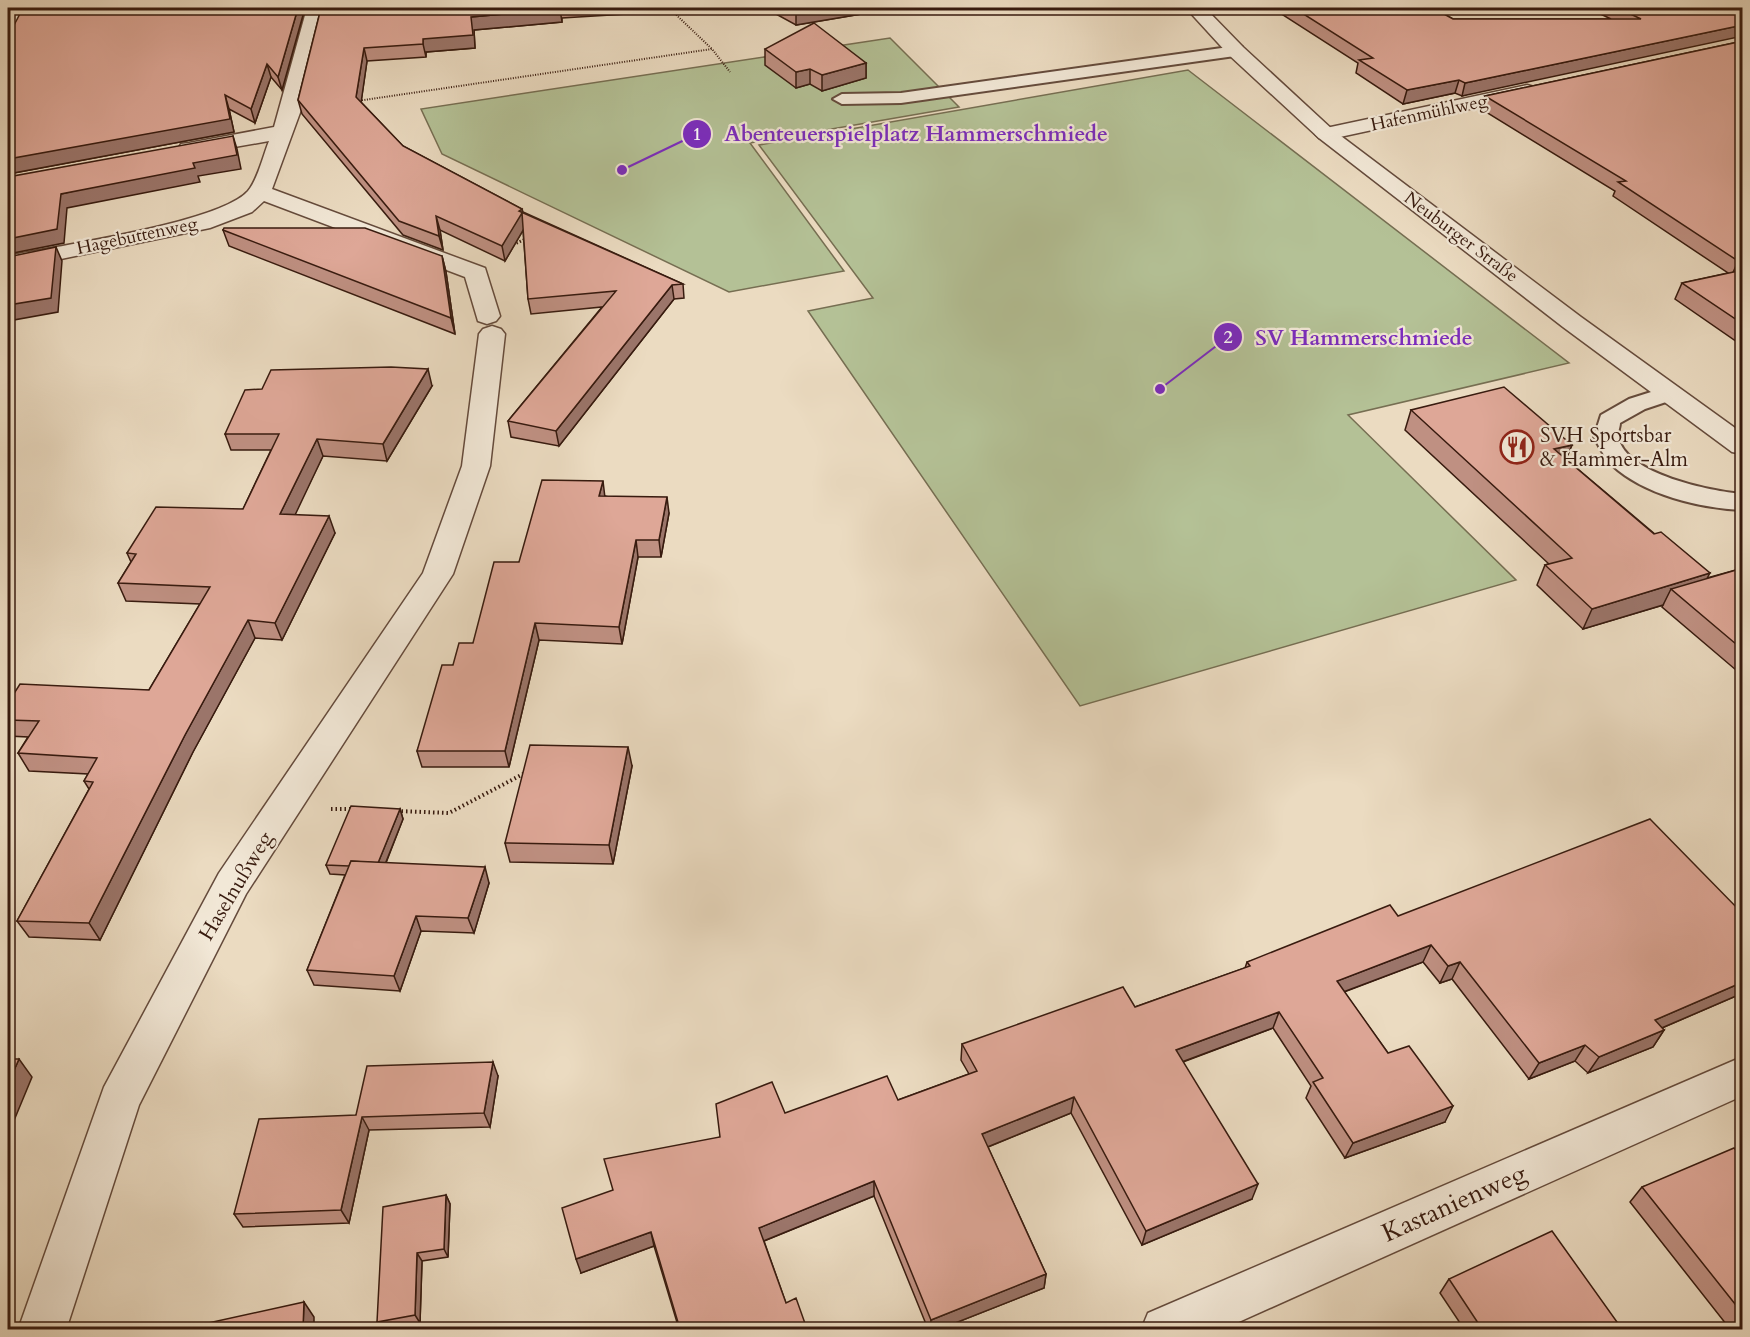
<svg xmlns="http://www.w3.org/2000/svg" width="1750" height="1337" viewBox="0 0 1750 1337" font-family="Cardo,serif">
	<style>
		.green { fill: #b4c196; stroke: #766e52; stroke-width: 1.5 }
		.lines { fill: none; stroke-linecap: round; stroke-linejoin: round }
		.service-casing { stroke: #654b3c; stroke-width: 4 }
		.minor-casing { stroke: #654b3c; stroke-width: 3 }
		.tertiary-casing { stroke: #654b3c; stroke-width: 3 }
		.path-far2 { stroke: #381b0f; stroke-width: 2; stroke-dasharray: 1 1.5; stroke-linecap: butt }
		.path-far1 { stroke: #381b0f; stroke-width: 3; stroke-dasharray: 1.5 2; stroke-linecap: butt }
		.path { stroke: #381b0f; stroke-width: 4; stroke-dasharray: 1.5 3; stroke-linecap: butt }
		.service { fill: #f2e8d7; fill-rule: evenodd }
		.minor { fill: #f2e8d7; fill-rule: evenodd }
		.tertiary { fill: #f2e8d7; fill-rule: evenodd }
		.wall { fill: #bf9082; stroke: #381b0f; stroke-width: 1.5 }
		.shaded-wall { fill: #9b756a; stroke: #381b0f; stroke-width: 1.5 }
		.building { fill: #dea797; stroke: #381b0f; stroke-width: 1.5 }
		.labels { text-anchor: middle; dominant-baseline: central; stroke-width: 4.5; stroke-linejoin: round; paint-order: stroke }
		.far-street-label { font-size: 18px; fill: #381b0f; stroke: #f2e8d7 }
		.poi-label { font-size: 21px; fill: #381b0f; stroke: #f2e8d7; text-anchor: start }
		.street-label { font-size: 21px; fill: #381b0f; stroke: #f2e8d7 }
		.near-street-label { font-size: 26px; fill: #381b0f; stroke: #f2e8d7 }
		.leader { fill: none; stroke: #7b2cbf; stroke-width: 2 }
		.callout-dot { fill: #7b2cbf; stroke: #f2e8d7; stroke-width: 2 }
		.mark-label { font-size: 18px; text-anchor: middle; font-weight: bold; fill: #fff }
		.callout-label { font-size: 22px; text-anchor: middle; font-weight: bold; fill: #7b2cbf; stroke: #f2e8d7; stroke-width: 4.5; stroke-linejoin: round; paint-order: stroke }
	</style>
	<rect width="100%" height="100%" fill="#ebdbc1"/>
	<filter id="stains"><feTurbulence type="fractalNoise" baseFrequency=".00333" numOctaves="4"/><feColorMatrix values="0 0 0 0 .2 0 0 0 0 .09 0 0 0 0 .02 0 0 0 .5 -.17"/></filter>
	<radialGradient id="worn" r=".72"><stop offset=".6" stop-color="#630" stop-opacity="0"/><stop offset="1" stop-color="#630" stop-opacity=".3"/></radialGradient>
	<g class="green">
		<polygon points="890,38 959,107 750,143 844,271 729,292 442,154 421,109"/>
		<polygon points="1188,70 1569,363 1348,415 1516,580 1080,706 808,311 873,298 759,145"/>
	</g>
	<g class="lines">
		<g class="service-casing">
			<g id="service">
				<polygon points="1236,46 1242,47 1244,51 1242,55 901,103 842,104 833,99 842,94 901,93"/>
				<path d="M 1670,386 L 1678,388 L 1682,393 L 1678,398 L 1645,409 L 1620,423 C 1620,427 1617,434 1618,437 C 1626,475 1712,491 1742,494 L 1742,510 C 1700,508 1644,495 1612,465 C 1604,457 1599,446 1594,437 L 1601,415 L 1629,399 Z"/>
			</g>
		</g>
		<g class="minor-casing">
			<g id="minor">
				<polygon points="14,8 32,8 15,41 8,43 8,20"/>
				<path d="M 307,8 L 325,8 L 301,110 L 272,189 L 485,268 L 500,316 L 496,321 L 487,324 L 478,321 L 465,277 L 264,201 L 252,212 L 210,228 L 8,270 L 8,256 C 56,246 220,223 248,191 C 258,179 263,156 269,141 L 189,155 L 181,154 L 178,149 L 181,144 L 189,143 L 274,127 Z"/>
				<polygon points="1527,85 1534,87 1537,91 1534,95 1326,140 1319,138 1315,134 1319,130 1326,128"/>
				<polygon points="492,326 501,329 505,334 490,466 453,574 246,894 139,1105 66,1330 18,1330 104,1087 219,873 423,573 462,466 479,334 483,329"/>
				<polygon points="1742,1057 1742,1096 1221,1330 1141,1330 1148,1313"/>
			</g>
		</g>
		<g class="tertiary-casing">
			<polygon id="tertiary" points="1186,8 1205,8 1243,47 1333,130 1581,317 1742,433 1742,454 1732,452 1563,327 1319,138 1229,55"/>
		</g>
		<g class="path-far2">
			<polyline points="669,8 712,49"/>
			<polyline points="357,101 712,49 730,72"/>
		</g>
		<polyline class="path-far1" points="510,246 528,238"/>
		<g class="path">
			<polyline points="331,809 354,809"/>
			<polyline points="397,811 449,813 527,772"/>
		</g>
		<use href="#service" class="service"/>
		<use href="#minor" class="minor"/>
		<use href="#tertiary" class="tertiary"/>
	</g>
	<g class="wall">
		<polygon points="305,8 282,90 271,77 255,123 229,109 234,132 8,174 8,31"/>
		<polygon points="321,8 658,8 659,12 562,18 562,22 474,30 475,48 426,52 426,57 367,61 361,102 403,146 522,209 523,212 683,284 684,298 674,299 559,446 511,437 508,421 602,307 531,314 528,299 523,230 505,261 440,230 443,250 403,235 302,114 298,100"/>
		<polygon points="765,8 897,8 796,25"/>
		<polygon points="1272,8 1433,8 1453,19 1611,19 1588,8 1743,8 1462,96 1455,93 1403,104 1356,73 1358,63"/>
		<polygon points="1743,41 1743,346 1675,299 1682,283 1728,273 1613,196 1615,191 1481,109 1485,96"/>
		<polygon points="765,49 866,63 866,78 822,91 810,84 796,88 765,65"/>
		<polygon points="223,230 442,256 446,272 455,334 229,246"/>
		<polygon points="432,386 387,461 323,456 294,515 335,533 282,640 255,638 193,752 100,940 29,937 17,921 89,789 84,781 88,774 29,771 18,753 28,737 8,736 8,703 149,690 200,604 126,601 118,583 131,562 127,553 243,509 271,450 231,450 225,434"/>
		<polygon points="1411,410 1572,445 1566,459 1707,578 1743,568 1743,676 1662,607 1663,605 1583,629 1537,585 1545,565 1549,564 1405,430"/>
		<polygon points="605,496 669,513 661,557 638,557 622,644 539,640 509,767 422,767 417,751 453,665 473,643 519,562"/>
		<polygon points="632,766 613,864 510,862 505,843"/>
		<polygon points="400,809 403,819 386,863 489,883 474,933 421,931 400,991 314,985 307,970 345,875 330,874 326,865"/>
		<polygon points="1743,912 1743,993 1662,1028 1664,1030 1653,1047 1588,1073 1575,1061 1529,1079 1452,979 1440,983 1423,962 1344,992 1388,1053 1445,1122 1345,1158 1306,1098 1311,1086 1273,1028 1183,1062 1252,1199 1142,1245 1071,1113 988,1147 1046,1274 1044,1288 940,1329 928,1329 874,1196 764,1241 786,1303 807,1329 679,1329 654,1246 581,1273 613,1190 720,1137 785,1113 898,1100 969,1074 961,1060 962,1044 1135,1007 1245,968 1247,962 1398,916"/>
		<polygon points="498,1076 490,1127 369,1130 349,1223 243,1227 234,1214 356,1115"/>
		<polygon points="1743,1158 1743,1329 1730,1329 1630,1202 1642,1187"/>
		<polygon points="446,1195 450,1204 448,1257 422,1261 420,1323 381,1329 377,1322"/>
		<polygon points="1449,1279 1622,1329 1464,1329 1440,1293"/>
	</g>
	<g class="shaded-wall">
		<polygon points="8,8 13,8 8,17"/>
		<polygon points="298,8 305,8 282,90 278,77"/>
		<polygon points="823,8 897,8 796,25 796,12"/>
		<polygon points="560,9 562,22 474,30 475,48 426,52 426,57 423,44 423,39 471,17"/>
		<polygon points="1743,25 1743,36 1462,96 1465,83"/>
		<polygon points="364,48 367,61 360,110 356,97"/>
		<polygon points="866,63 866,78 822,91 822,75"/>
		<polygon points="267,64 271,77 255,123 251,109"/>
		<polygon points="810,69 810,84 796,88 796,72"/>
		<polygon points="1459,80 1455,93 1403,104 1407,90"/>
		<polygon points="225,95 229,109 234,132 8,174 8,159"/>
		<polygon points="233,136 237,149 241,169 198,176 200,182 67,208 64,243 8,254 8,239 61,194 193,163"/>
		<polygon points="522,209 525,227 505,261 502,246 519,211"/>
		<polygon points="436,216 440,230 443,250 439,236"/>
		<polygon points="56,247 62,261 58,312 8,321 8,305"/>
		<polygon points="442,256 446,272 455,334 451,318"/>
		<polygon points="1743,260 1743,273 1732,275 1738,261"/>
		<polygon points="672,285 674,299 559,446 556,431"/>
		<polygon points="428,369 432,386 387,461 383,444"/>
		<polygon points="317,439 323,456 287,532 280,514"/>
		<polygon points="1572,445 1564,464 1554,449"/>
		<polygon points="603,481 605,498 599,496"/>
		<polygon points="667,497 669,513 661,557 659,540"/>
		<polygon points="329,516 335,533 282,640 275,623"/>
		<polygon points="636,540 638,557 622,644 619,627"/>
		<polygon points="1710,573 1699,593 1671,589 1663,605 1583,629 1592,609"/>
		<polygon points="248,620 255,638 193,752 100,940 89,923 185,735"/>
		<polygon points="535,623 539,640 509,767 505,751"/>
		<polygon points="628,747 632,766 613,864 609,845"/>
		<polygon points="400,809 403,819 380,877 376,868"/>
		<polygon points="485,867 489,883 474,933 468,918"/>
		<polygon points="416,916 421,931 400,991 394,976"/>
		<polygon points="1431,945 1423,962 1330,997 1337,981"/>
		<polygon points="1460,962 1452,979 1440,983 1448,966"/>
		<polygon points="1743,982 1743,993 1643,1036 1655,1020"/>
		<polygon points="1279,1012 1273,1028 1171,1066 1176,1050"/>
		<polygon points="1664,1030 1653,1047 1588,1073 1599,1057"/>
		<polygon points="1585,1045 1575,1061 1529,1079 1539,1063"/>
		<polygon points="19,1059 32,1077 8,1135 8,1084"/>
		<polygon points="493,1062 498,1076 490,1127 484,1113"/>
		<polygon points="1074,1097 1071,1113 980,1150 982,1134"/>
		<polygon points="1453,1106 1445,1122 1345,1158 1353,1143"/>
		<polygon points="362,1117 369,1130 349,1223 341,1210"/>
		<polygon points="874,1181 874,1196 761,1242 759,1228"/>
		<polygon points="1258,1184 1252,1199 1142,1245 1146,1231"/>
		<polygon points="446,1195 450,1204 448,1257 444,1249"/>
		<polygon points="651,1232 654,1246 581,1273 576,1259"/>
		<polygon points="417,1253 422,1261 420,1323 415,1315"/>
		<polygon points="1046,1274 1044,1288 940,1329 930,1329 931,1320"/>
		<polygon points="304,1302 314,1317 314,1329 303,1329"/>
	</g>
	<g class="building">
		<polygon points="23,8 298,8 278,77 267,64 251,109 225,95 230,119 8,159 8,31 12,29"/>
		<polygon points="321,8 560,8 560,9 471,17 473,35 423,39 423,44 364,48 356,97 403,146 522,209 519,211 683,284 672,285 556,431 508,421 616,291 528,299 522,213 502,246 436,216 439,236 399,221 298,100"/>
		<polygon points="787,8 823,8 796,12"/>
		<polygon points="1294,8 1433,8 1453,19 1641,19 1618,8 1743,8 1743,25 1465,83 1459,80 1407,90 1359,60 1373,58"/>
		<polygon points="814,23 866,63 822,75 810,69 796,72 765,49"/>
		<polygon points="1743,41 1743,260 1738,261 1618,182 1626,181 1485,96"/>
		<polygon points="233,136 237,155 193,163 195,168 61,194 57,229 8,239 8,177"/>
		<polygon points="224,228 365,228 442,256 451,318 223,230"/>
		<polygon points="56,247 51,298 8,305 8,257"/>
		<polygon points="1743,270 1743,324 1682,283"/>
		<polygon points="391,367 428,369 383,444 317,439 280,514 329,516 275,623 248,620 185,735 89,923 17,921 93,782 84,781 97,758 18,753 39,721 8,720 8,703 20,684 149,690 210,587 118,583 136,554 127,553 156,507 243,509 279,434 225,434 245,390 262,389 271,370"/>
		<polygon points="1504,387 1572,445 1554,449 1654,534 1661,532 1710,573 1592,609 1545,565 1572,558 1411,410"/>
		<polygon points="542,480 603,481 599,496 667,497 659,540 636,540 619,627 535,623 505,751 417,751 442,665 453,665 459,643 473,643 494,562 519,562"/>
		<polygon points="1743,568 1743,650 1671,589"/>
		<polygon points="530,745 628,747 609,845 505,843"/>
		<polygon points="351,806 400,809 378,863 351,861 349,866 326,865"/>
		<polygon points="1650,819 1742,913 1743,912 1743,982 1655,1020 1664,1030 1599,1057 1585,1045 1539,1063 1460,962 1448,966 1431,945 1337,981 1388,1053 1409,1046 1453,1106 1353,1143 1313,1082 1323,1078 1279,1012 1176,1050 1258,1184 1146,1231 1074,1097 982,1134 1046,1274 931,1320 874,1181 759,1228 786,1303 796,1298 807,1329 680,1329 651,1232 576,1259 562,1208 613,1190 604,1159 720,1137 716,1104 772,1082 785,1113 887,1076 898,1100 977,1071 962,1044 1123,987 1135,1007 1250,966 1247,962 1390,905 1398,916"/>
		<polygon points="351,861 485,867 468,918 416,916 394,976 307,970"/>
		<polygon points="8,1059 19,1059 8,1084"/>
		<polygon points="493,1062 484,1113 362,1117 341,1210 234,1214 259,1119 356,1115 367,1066"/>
		<polygon points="1734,1148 1743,1158 1743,1314 1642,1187"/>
		<polygon points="446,1195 444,1249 417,1253 415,1315 377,1322 383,1207"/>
		<polygon points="1552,1231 1622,1329 1482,1329 1449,1279"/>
		<polygon points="304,1302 303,1329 181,1329"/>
		<polygon points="1341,1326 1343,1329 1333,1329"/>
	</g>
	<defs>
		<g id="restaurant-ring" transform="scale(1.725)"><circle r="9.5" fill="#f2e8d7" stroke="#8f2418" stroke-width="1.5"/><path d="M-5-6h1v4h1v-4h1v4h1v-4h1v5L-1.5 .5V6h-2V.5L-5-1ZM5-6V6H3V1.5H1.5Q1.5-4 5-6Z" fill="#8f2418"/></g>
	</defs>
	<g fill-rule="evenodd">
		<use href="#restaurant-ring" x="1517" y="447"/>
	</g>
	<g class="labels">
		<g class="far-street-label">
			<text transform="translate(1429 113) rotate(-12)">Hafenmühlweg</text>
			<text transform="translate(137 236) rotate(-12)">Hagebuttenweg</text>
			<text transform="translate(1461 237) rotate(37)">Neuburger Straße</text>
		</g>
		<g class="poi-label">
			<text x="1540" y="435">SVH Sportsbar<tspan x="1540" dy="24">&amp; Hammer-Alm</tspan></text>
		</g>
		<g class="street-label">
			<text transform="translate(236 886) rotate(-59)">Haselnußweg</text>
		</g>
		<g class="near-street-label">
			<text transform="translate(1454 1203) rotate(-24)">Kastanienweg</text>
		</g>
	</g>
	<path class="leader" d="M622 170L697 134M1160 389L1228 337"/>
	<g class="callout-dot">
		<circle cx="622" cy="170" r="6"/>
		<circle cx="1160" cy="389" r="6"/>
		<circle cx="697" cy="134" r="15"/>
		<circle cx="1228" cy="337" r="15"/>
	</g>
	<g class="mark-label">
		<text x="697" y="140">1</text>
		<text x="1228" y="343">2</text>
	</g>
	<g class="callout-label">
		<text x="916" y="141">Abenteuerspielplatz Hammerschmiede</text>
		<text x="1364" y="345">SV Hammerschmiede</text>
	</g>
	<rect width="1750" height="1337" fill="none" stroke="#ebdbc1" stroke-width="30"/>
	<rect x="9" y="9" width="1732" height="1319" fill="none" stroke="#381b0f" stroke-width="3"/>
	<rect x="15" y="15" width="1720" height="1307" fill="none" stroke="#381b0f" stroke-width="1.5"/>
	<rect width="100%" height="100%" filter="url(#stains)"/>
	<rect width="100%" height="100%" fill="url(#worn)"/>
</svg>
